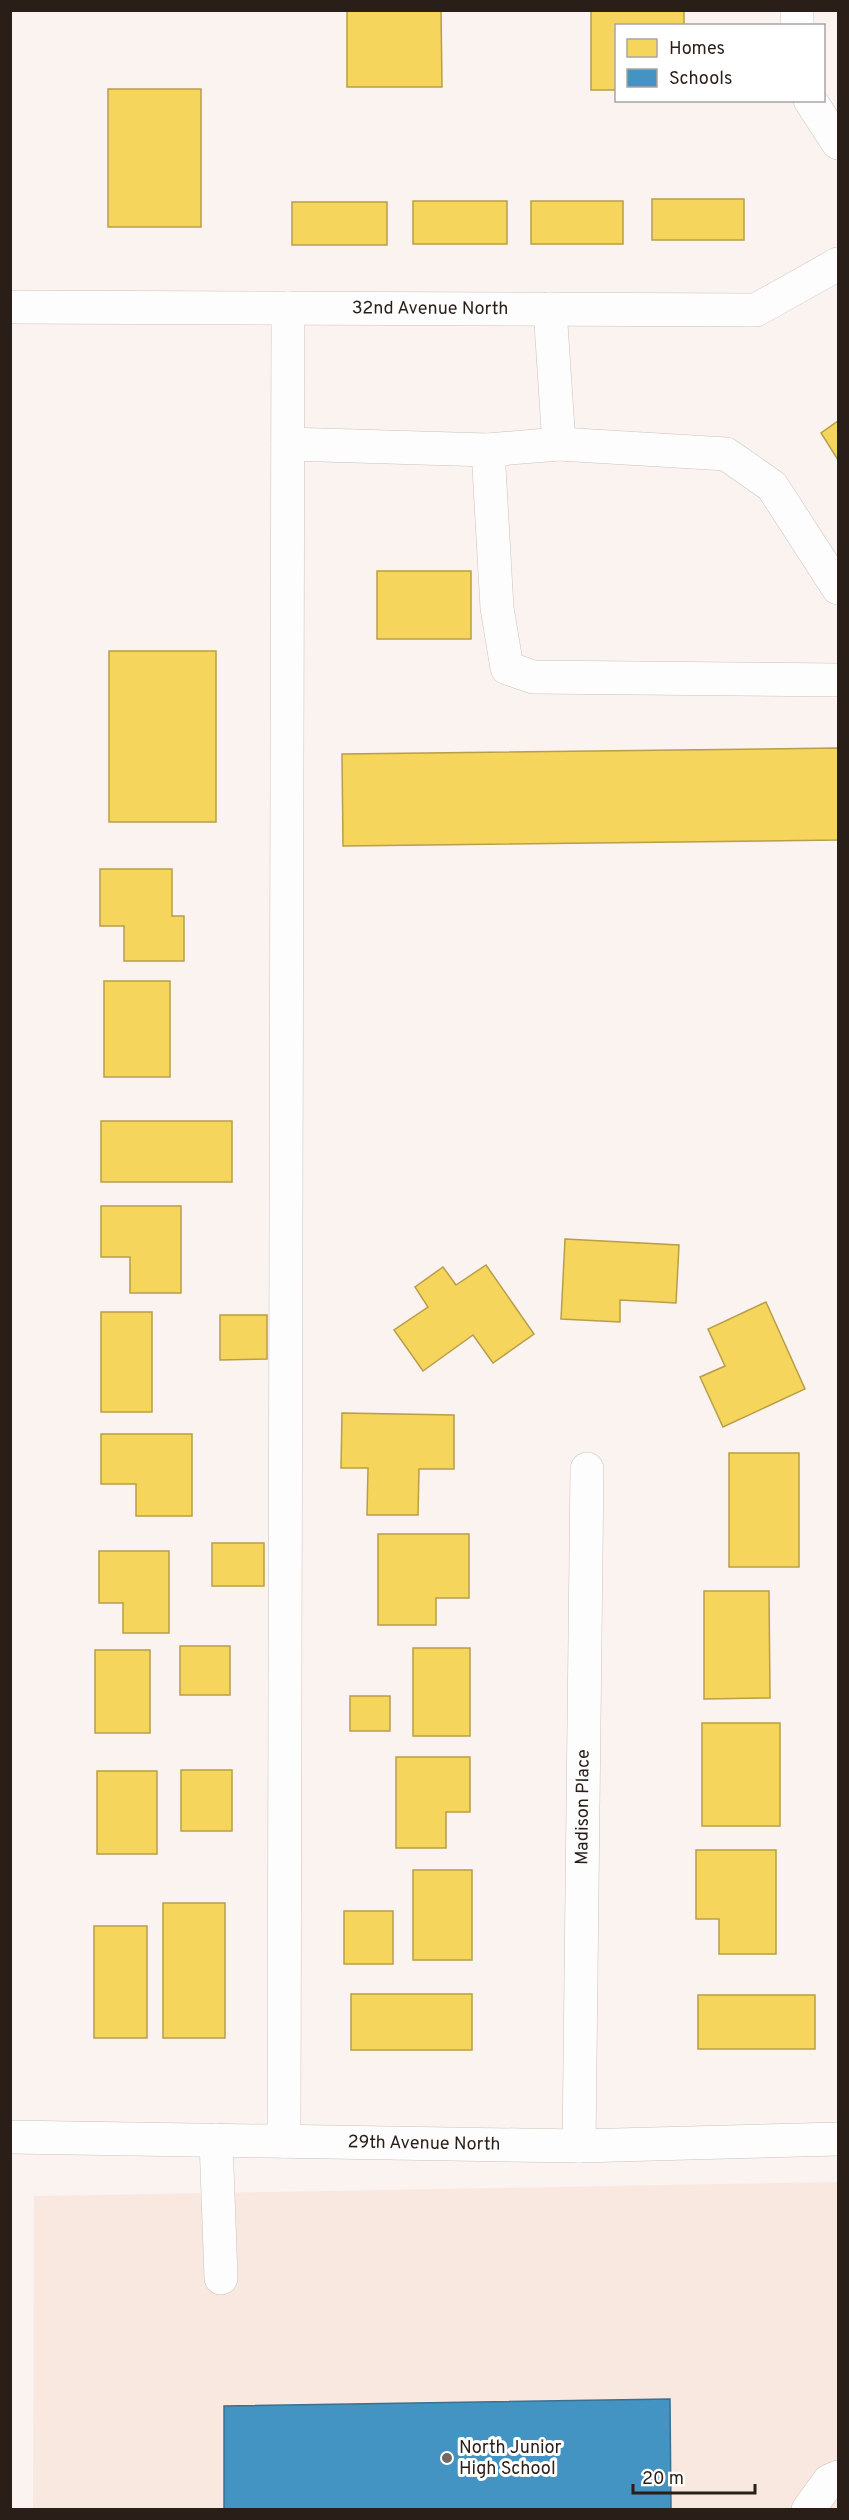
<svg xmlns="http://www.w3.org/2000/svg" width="849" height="2520" viewBox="0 0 849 2520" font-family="Overpass,sans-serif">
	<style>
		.built { fill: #f9e8e0 }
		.homes { fill: #f6d55c; stroke: #b89e48; stroke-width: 1.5 }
		.schools { fill: #4393c3; stroke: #3b7090; stroke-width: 1.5 }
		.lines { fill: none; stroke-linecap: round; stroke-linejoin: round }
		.minor-casing { stroke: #cbc2bd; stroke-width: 34 }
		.minor { stroke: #fefdfd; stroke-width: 33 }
		.poi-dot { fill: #726964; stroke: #fff; stroke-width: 2 }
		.labels { text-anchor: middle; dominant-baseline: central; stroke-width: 6; stroke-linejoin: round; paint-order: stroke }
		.street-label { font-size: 18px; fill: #291e18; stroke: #fff }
		.poi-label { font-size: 18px; fill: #291e18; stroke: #fff; text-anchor: start }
	</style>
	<rect width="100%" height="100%" fill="#fbf3f0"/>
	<polygon class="built" points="838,2182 838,2509 33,2510 34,2196"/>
	<g class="homes">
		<polygon points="347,10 441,10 442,87 347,87"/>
		<polygon points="591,10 684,10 684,26 616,26 616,90 591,90"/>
		<rect x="108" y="89" width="93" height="138"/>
		<rect x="652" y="199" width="92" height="41"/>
		<rect x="413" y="201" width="94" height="43"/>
		<rect x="531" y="201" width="92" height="43"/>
		<rect x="292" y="202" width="95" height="43"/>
		<polygon points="838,421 838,460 821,433"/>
		<rect x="377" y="571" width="94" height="68"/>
		<rect x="109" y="651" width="107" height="171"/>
		<polygon points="838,748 838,840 343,846 342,754"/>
		<polygon points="100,869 172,869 172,916 184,916 184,961 124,961 124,926 100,926"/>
		<rect x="104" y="981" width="66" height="96"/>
		<rect x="101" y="1121" width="131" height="61"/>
		<polygon points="101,1206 181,1206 181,1293 130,1293 130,1257 101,1257"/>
		<polygon points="565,1239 679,1245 676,1303 620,1300 620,1322 561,1319"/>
		<polygon points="486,1265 534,1334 493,1363 473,1335 423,1371 394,1330 428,1307 415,1287 443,1267 456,1285"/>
		<polygon points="766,1302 805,1389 723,1427 700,1377 725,1366 708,1329"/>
		<rect x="101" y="1312" width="51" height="100"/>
		<polygon points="220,1315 267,1315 267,1359 220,1360"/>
		<polygon points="342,1413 454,1415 454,1469 419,1469 418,1515 367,1515 368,1468 341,1468"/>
		<polygon points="101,1434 192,1434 192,1516 136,1516 136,1484 101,1484"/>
		<rect x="729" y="1453" width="70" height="114"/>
		<polygon points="378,1534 469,1534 469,1598 436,1598 436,1625 378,1625"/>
		<rect x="212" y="1543" width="52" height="43"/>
		<polygon points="99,1551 169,1551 169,1633 123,1633 123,1603 99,1603"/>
		<polygon points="704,1591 769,1591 770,1698 704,1699"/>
		<rect x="180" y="1646" width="50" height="49"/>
		<rect x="413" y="1648" width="57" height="88"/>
		<rect x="95" y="1650" width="55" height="83"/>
		<rect x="350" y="1696" width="40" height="35"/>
		<rect x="702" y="1723" width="78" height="103"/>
		<polygon points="396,1757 470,1757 470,1812 446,1812 446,1848 396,1848"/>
		<rect x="181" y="1770" width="51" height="61"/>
		<rect x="97" y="1771" width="60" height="83"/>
		<polygon points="696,1850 776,1850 776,1954 719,1954 719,1919 696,1919"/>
		<rect x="413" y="1870" width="59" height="90"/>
		<rect x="163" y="1903" width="62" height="135"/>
		<rect x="344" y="1911" width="49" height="53"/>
		<rect x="94" y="1926" width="53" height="112"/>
		<rect x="351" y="1994" width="121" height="56"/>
		<rect x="698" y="1995" width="117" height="54"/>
	</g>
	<polygon class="schools" points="670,2399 671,2510 224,2510 224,2406"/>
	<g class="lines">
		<g class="minor-casing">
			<g id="minor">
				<polyline points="797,26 797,10"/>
				<polyline points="810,100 838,143"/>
				<path id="s1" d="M 10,307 L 756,310 L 838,264"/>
				<polyline points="288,444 488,450 497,608 507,668 533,677 838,680"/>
				<polyline points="559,444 726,454 772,486 838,588"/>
				<polyline points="488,450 559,444 550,309"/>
				<path id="s2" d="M 10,2137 L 579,2146 L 838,2139"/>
				<polyline points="216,2140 221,2278"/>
				<polyline points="284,2141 288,308"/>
				<path id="s3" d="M 579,2146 L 587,1469"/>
				<polyline points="808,2510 829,2481 838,2477"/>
			</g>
		</g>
		<use href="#minor" class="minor"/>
	</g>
	<circle class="poi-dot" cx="447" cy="2458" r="6"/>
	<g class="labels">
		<g class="street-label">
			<text stroke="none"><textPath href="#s1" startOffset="420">32nd Avenue North</textPath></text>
			<text stroke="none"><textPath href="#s3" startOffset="339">Madison Place</textPath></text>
			<text stroke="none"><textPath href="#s2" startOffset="414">29th Avenue North</textPath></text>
		</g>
		<g class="poi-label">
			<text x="459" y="2448">North Junior<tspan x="459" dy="21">High School</tspan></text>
		</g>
	</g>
	<rect width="849" height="2520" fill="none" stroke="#291e18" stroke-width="24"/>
	<rect x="615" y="24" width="210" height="78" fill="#ffffff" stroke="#a9a5a3" stroke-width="1.5"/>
	<rect x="627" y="39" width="30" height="18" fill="#f6d55c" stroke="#a9a5a3" stroke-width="1.5"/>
	<text x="669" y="54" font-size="18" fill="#291e18">Homes</text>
	<rect x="627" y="69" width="30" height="18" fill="#4393c3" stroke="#a9a5a3" stroke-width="1.5"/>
	<text x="669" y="84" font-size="18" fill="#291e18">Schools</text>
	<path d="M633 2484v9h122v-9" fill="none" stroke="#291e18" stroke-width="3"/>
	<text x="642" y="2484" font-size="18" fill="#291e18" stroke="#ffffff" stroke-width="4.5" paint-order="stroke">20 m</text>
</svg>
